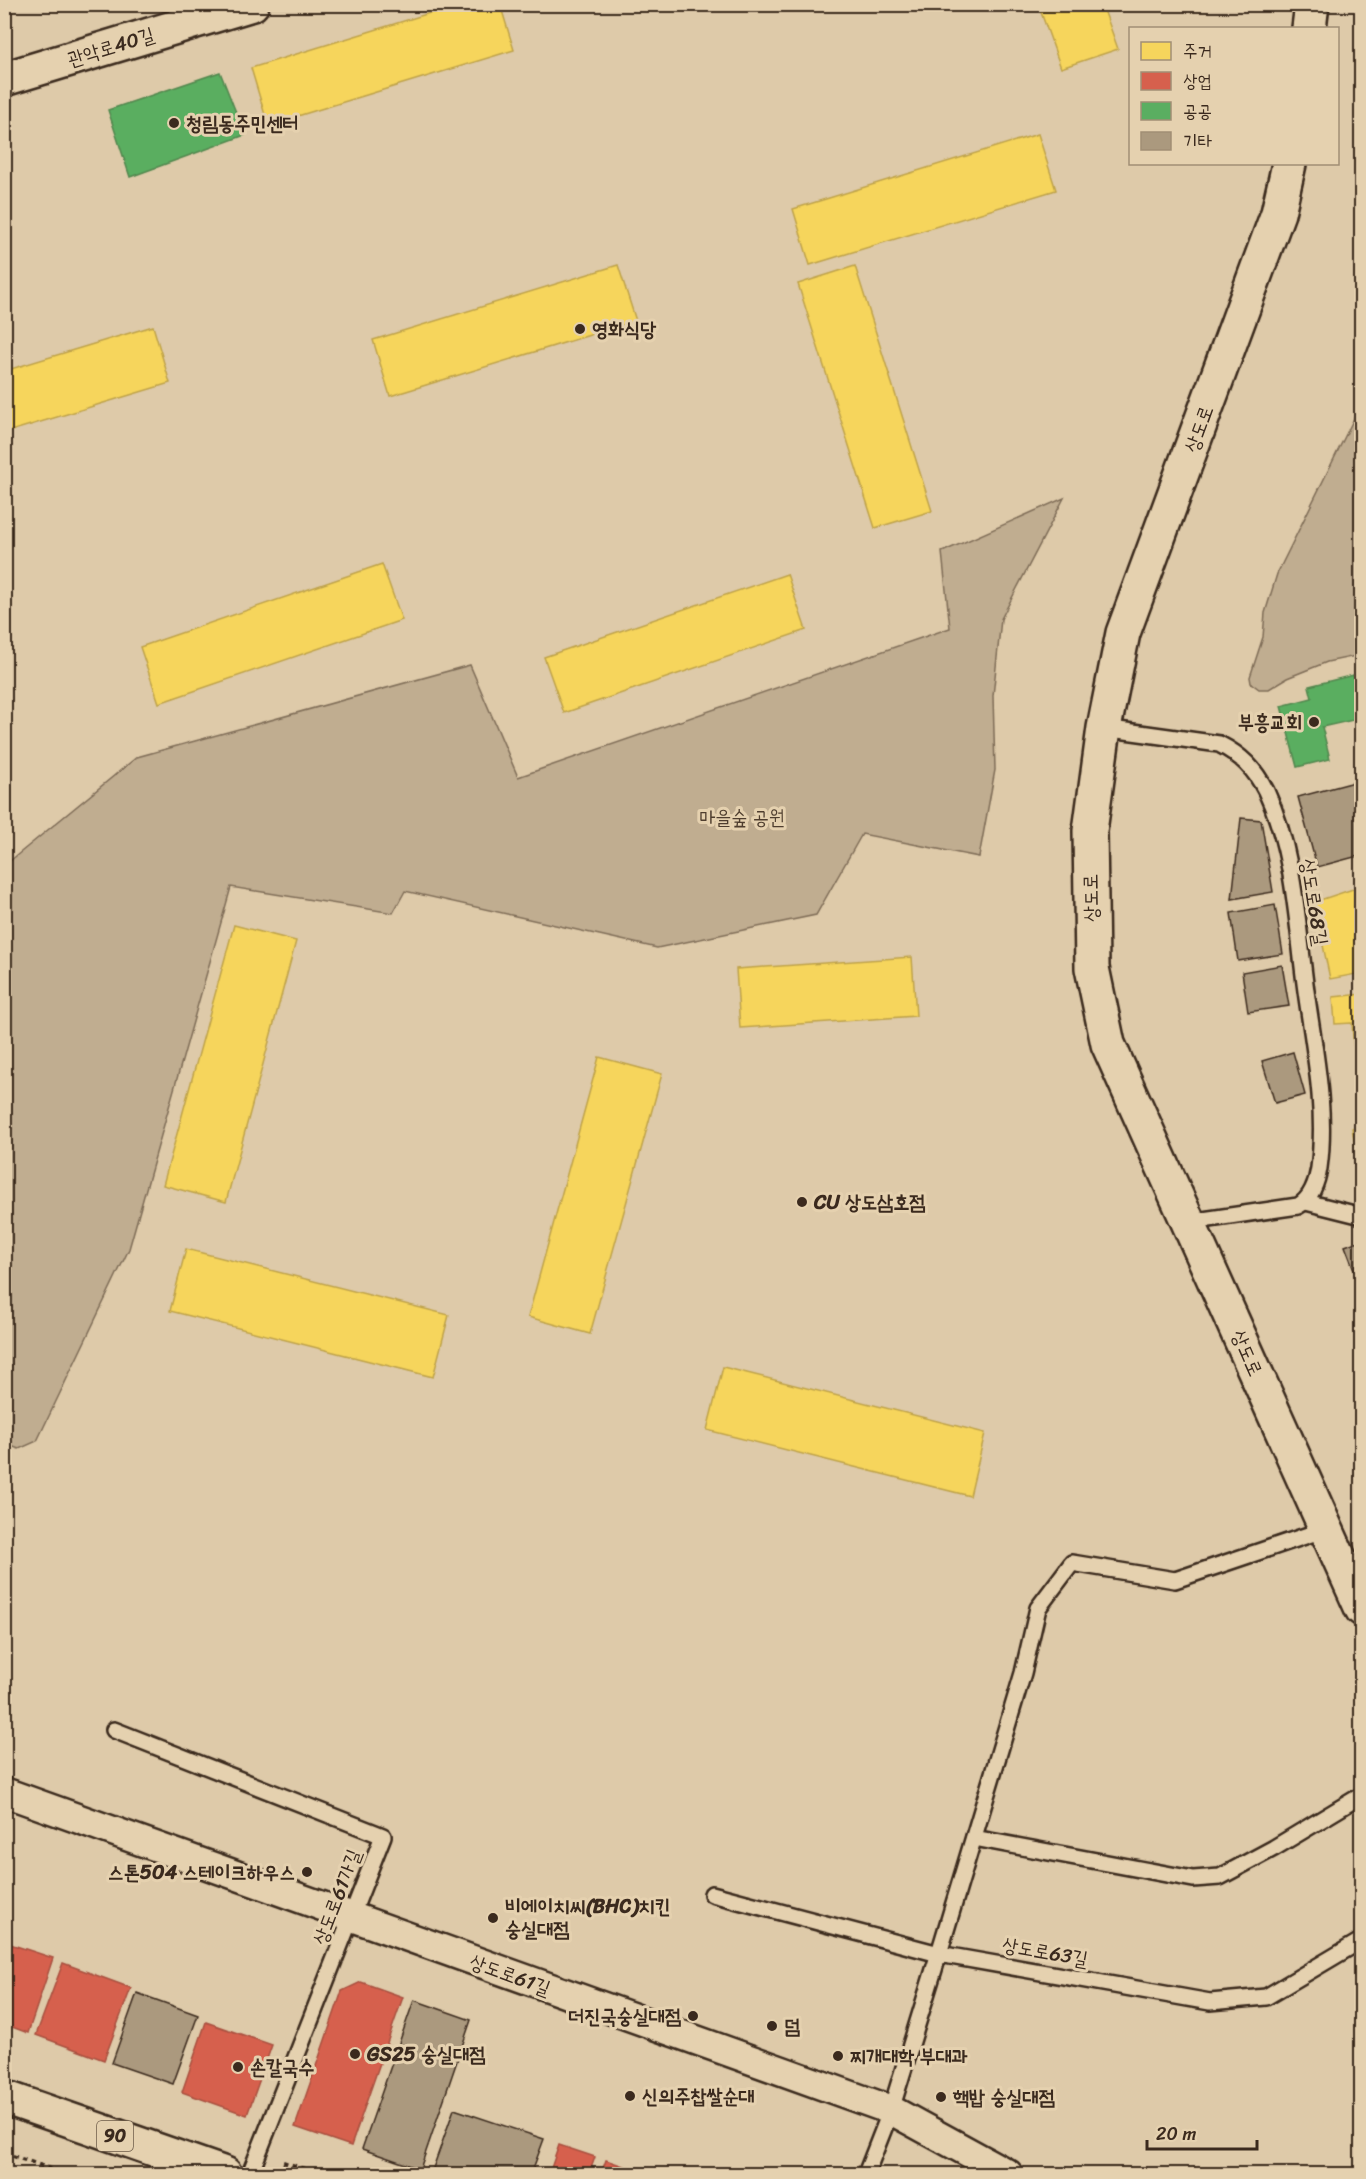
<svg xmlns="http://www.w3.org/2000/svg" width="1366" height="2179" viewBox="0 0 1366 2179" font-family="Sriracha,'Poor Story',sans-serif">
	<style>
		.green { fill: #c0ad90; stroke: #7e6c57; stroke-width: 1.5 }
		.homes { fill: #f6d55c; stroke: #bea249; stroke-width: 1.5 }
		.shops { fill: #d6604d; stroke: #a8503f; stroke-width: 1.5 }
		.public { fill: #5aae61; stroke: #51864d; stroke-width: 1.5 }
		.building { fill: #ab997e; stroke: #3b2a1e; stroke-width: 1.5 }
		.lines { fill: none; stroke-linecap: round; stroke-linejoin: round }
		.lane-casing { stroke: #3b2a1e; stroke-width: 20 }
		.street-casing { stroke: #3b2a1e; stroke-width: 33 }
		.secondary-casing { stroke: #3b2a1e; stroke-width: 38 }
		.primary-casing { stroke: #3b2a1e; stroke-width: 38 }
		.path { stroke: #3b2a1e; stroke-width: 4; stroke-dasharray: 4.5 4.5; stroke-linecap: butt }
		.lane { stroke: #e5d1af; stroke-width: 15 }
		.street { stroke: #e5d1af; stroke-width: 28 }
		.secondary { stroke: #e5d1af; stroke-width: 33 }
		.primary { stroke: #e5d1af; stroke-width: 33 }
		.poi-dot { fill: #3b2a1e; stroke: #e5d1af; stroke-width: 2 }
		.labels { text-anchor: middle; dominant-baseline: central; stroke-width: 6; stroke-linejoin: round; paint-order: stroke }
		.shield { fill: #e5d1af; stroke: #6e5c4a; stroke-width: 1.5 }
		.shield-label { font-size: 18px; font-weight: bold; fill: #3b2a1e }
		.street-label { font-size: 20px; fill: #3b2a1e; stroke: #e5d1af }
		.poi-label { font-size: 20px; font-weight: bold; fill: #3b2a1e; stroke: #e5d1af; text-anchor: start }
		.park-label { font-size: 20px; fill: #4f3e2f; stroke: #e5d1af }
	</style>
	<rect width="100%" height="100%" fill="#decaa9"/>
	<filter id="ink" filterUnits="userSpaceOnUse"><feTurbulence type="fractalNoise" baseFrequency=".0167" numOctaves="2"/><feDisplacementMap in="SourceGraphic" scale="12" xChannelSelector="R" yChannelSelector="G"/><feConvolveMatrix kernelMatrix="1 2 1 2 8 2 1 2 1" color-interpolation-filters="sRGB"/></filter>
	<g filter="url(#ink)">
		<g class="green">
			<polygon points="1361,404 1361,655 1327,662 1287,678 1269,689 1259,689 1251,683 1250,677 1263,637 1265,613 1277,574"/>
			<polygon points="1064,498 1001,619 993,696 995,770 979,857 862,834 816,915 657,948 405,891 393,913 231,887 129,1249 37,1441 19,1449 5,1444 5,865 137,757 470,665 518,777 950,628 942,552"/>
		</g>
		<g class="homes">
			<polygon points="459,4 500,4 514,50 268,125 251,68"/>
			<polygon points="1038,4 1102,4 1118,49 1061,68"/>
			<polygon points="1038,134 1056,190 810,265 793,209"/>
			<polygon points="618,265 636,321 390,396 373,340"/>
			<polygon points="855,266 932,511 875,528 798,284"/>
			<polygon points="153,326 170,383 4,433 4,371"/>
			<polygon points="382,564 402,620 159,703 140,647"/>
			<polygon points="787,574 806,630 564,713 544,657"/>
			<polygon points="1362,886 1362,973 1330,979 1314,902"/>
			<polygon points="234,925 296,941 226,1202 163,1185"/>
			<polygon points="912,957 916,1016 740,1028 736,969"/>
			<polygon points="1362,994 1362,1052 1354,1053 1352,1023 1335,1024 1333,997"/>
			<polygon points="599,1057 662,1074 590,1334 528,1317"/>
			<polygon points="1362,1114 1362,1163 1359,1164 1352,1128 1358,1127 1356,1115"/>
			<polygon points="186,1249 449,1315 433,1377 170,1311"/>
			<polygon points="723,1367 985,1433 970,1496 707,1430"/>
		</g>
		<g class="shops">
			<polygon points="4,1942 53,1958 28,2033 4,2024"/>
			<polygon points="63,1963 131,1988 104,2060 36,2035"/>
			<polygon points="361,1982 403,1997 351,2146 295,2127 342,1991"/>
			<polygon points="206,2022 272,2045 247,2115 182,2092"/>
			<polygon points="559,2145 595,2157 589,2174 549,2174"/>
			<polygon points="606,2160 644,2173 644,2174 601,2174"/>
		</g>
		<g class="public">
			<polygon points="220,72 245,135 130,177 108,110"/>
			<polygon points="1362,673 1362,718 1322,727 1330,759 1297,767 1281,706 1312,698 1309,686"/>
		</g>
		<g class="building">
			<polygon points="1362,780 1362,855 1317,867 1298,797"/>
			<polygon points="1241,818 1261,820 1273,892 1232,899"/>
			<polygon points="1275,905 1283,954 1238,961 1231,913"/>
			<polygon points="1282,965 1289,1006 1248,1012 1242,972"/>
			<polygon points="1293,1052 1305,1095 1275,1103 1262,1061"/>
			<polygon points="1361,1240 1362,1285 1360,1285 1345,1246"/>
			<polygon points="137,1993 198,2015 173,2084 112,2063"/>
			<polygon points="414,2000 471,2020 420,2169 362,2149"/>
			<polygon points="454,2109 544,2139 531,2174 431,2174"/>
		</g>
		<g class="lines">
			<g class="lane-casing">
				<g id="lane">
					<path d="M 1104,728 L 1219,744 C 1241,755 1255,769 1266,791 C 1295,853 1297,925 1306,991 C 1314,1049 1327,1109 1319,1168 C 1317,1182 1311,1199 1298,1206 L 1189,1222"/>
					<polyline points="1306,1202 1362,1216"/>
					<polyline points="114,1730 383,1836 250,2174"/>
					<polyline points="974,1838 1193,1879 1220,1877 1274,1848 1362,1795"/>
					<polyline points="712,1894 939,1954 1210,2002 1266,1997 1362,1940"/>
					<polyline points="866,2174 891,2110 943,1940 1023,1673 1038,1608 1072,1563 1175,1580 1326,1529"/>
				</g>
			</g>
			<g class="street-casing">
				<polyline id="street" points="4,1792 891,2110 1008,2174"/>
			</g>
			<g class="secondary-casing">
				<polyline id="secondary" points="4,79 252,4"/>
			</g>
			<g class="primary-casing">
				<g id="primary">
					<polyline points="1309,28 1312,4"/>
					<polyline points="1289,164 1278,213 1123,633 1104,728 1090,831 1092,968 1108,1044 1362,1609"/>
					<polyline points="4,2097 225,2174"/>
				</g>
			</g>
			<g class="path">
				<polyline points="4,2153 66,2174"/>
				<polyline points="283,2162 320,2174"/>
				<polyline points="4,2173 8,2174"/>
			</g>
			<use href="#lane" class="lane"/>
			<use href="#street" class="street"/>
			<use href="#secondary" class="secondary"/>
			<use href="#primary" class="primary"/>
		</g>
	</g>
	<g class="poi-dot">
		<circle cx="174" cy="123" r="6"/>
		<circle cx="580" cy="329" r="6"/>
		<circle cx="1314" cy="722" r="6"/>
		<circle cx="802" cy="1202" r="6"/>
		<circle cx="307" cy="1872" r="6"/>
		<circle cx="493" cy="1918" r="6"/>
		<circle cx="693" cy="2016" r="6"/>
		<circle cx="772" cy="2026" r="6"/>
		<circle cx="355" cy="2054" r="6"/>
		<circle cx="838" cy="2056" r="6"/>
		<circle cx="238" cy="2067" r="6"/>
		<circle cx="630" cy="2096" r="6"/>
		<circle cx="941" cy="2097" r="6"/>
	</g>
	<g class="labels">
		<rect class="shield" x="97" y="2121" width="36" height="30" rx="4.5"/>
		<g class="shield-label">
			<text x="115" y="2136">90</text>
		</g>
		<g class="street-label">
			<text transform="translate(111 47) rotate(-17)">관악로40길</text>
			<text transform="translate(1199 429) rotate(-70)">상도로</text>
			<text transform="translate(1091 898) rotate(-91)">상도로</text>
			<text transform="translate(1314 902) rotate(81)">상도로68길</text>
			<text transform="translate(1247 1353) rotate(66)">상도로</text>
			<text transform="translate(337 1897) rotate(-69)">상도로61가길</text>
			<text transform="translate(1045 1952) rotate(10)">상도로63길</text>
			<text transform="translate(510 1975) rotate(20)">상도로61길</text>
		</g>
		<g class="poi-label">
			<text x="186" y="123">청림동주민센터</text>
			<text x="592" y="329">영화식당</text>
			<text x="1302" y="722" text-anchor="end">부흥교회</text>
			<text x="814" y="1202">CU 상도삼호점</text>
			<text x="295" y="1872" text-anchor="end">스톤504 스테이크하우스</text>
			<text x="505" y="1906">비에이치씨(BHC)치킨<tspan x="505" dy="23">숭실대점</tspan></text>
			<text x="681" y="2016" text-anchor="end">더진국숭실대점</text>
			<text x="784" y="2026">덤</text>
			<text x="367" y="2054">GS25 숭실대점</text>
			<text x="850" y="2056">찌개대학 부대과</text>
			<text x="250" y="2067">손칼국수</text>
			<text x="642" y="2096">신의주찹쌀순대</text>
			<text x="953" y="2097">핵밥 숭실대점</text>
		</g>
		<g class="park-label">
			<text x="742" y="817">마을숲 공원</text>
		</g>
	</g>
	<rect width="1366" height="2179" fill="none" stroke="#e5d1af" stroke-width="24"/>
	<rect x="12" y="12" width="1342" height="2155" fill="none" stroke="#3b2a1e" stroke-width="2" filter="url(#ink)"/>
	<rect x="1129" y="27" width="210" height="138" fill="#e5d1af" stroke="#a18e75" stroke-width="1.5"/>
	<rect x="1141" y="42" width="30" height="18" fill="#f6d55c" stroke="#a18e75" stroke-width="1.5"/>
	<text x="1183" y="57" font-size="18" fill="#3b2a1e">주거</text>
	<rect x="1141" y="72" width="30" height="18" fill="#d6604d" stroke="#a18e75" stroke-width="1.5"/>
	<text x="1183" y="87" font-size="18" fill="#3b2a1e">상업</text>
	<rect x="1141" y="102" width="30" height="18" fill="#5aae61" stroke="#a18e75" stroke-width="1.5"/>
	<text x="1183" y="117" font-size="18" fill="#3b2a1e">공공</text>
	<rect x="1141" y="132" width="30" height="18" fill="#ab997e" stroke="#a18e75" stroke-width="1.5"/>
	<text x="1183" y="147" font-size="18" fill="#3b2a1e">기타</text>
	<path d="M1147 2140v9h110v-9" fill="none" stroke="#3b2a1e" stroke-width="3"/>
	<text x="1156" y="2140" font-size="18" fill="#3b2a1e" stroke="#e5d1af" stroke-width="4.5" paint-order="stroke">20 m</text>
</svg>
